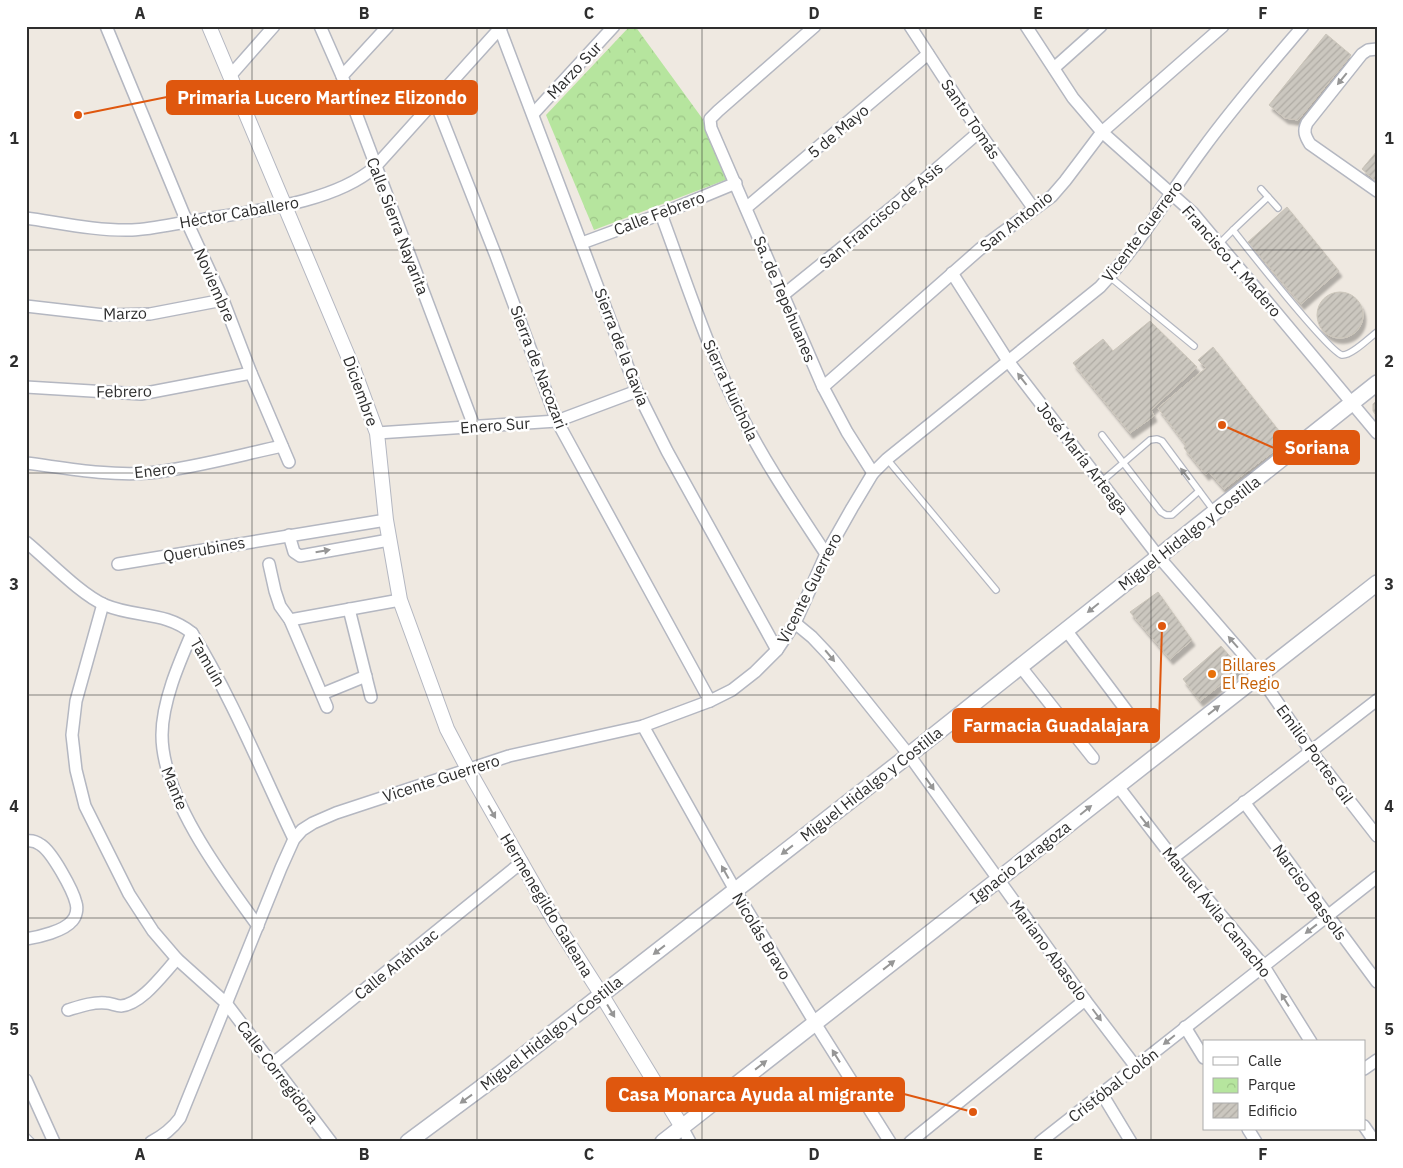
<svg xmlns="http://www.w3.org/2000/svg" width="1403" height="1168" viewBox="0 0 1403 1168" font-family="'IBM Plex Sans',sans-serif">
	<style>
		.park { fill: url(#park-crowns) }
		.building { fill: url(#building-hatch); stroke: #cbc5ba; filter: url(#shadow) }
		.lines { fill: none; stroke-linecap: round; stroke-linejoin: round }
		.service-casing { stroke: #b4b7c1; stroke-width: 8 }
		.minor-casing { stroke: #b4b7c1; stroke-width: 14 }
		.tertiary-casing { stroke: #b4b7c1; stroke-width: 16 }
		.secondary-casing { stroke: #b4b7c1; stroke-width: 18 }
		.service { stroke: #fff; stroke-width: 5.5 }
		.minor { stroke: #fff; stroke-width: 11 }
		.tertiary { stroke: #fff; stroke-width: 14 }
		.secondary { stroke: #fff; stroke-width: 15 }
		.oneway { fill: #969696 }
		.grid { fill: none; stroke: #2e2e2e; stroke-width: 1; stroke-opacity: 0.55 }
		.food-dot { fill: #e8710a; stroke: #fff; stroke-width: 2 }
		.labels { text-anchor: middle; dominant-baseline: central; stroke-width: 5; stroke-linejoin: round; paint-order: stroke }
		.street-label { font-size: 16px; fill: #2e2e2e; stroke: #fff }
		.food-label { font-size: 16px; fill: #c56008; stroke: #fff; text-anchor: start }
		.leader { fill: none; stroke: #df570e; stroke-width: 2 }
		.callout-dot { fill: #df570e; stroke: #fff; stroke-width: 2 }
		.callout { fill: #df570e; stroke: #df570e; stroke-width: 2 }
		.callout-label { font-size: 18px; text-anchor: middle; font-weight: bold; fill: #fff }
		.neatline { fill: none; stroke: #2e2e2e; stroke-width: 2 }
		.grid-label { font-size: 16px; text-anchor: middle; font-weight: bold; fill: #2e2e2e }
	</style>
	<defs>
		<pattern id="park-crowns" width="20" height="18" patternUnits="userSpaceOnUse" patternTransform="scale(1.25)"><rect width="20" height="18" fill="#b6e59e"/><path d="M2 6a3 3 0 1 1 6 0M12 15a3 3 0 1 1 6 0" fill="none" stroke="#9dc588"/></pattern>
		<pattern id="building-hatch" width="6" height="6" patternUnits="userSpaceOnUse" patternTransform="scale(1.25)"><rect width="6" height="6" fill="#cbc7bf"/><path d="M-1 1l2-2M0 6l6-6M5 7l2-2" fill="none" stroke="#afaba4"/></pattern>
		<filter id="shadow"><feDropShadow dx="3" dy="5.5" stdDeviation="1" flood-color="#0004"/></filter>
	</defs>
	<rect width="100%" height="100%" fill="#efe9e1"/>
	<polygon class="park" points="630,26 635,26 702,118 728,179 594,230 546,115"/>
	<g class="building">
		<polygon points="1326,34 1351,55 1298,120 1285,118 1269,105"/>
		<polygon points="1377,151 1377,182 1362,169"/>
		<polygon points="1287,207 1339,271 1301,304 1248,242"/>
		<circle cx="1340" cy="315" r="23"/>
		<polygon points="1150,321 1197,367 1151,410 1154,416 1130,433 1073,363 1103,339 1113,351"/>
		<polygon points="1213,347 1287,441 1224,489 1209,472 1206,475 1184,448 1186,445 1158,408 1206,368 1198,360"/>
		<polygon points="1377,400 1377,417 1373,411 1373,404"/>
		<polygon points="1158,592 1192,640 1170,659 1130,612"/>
		<polygon points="1221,646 1241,669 1200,701 1183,679"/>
	</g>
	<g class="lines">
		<g class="service-casing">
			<g id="service">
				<polyline points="1261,189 1278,208"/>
				<path d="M 1268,197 L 1233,230 C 1247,248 1329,352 1342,355 C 1351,356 1369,338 1377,332"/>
				<polyline points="1219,244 1233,230"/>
				<polyline points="1110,277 1194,346"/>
				<polyline points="1102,435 1161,512 1166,515 1172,515 1199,491"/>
				<polyline points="887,459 996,590"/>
				<polyline points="1101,482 1150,440 1157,439 1162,441 1214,511"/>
				<polyline points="26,1136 32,1142"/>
			</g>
		</g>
		<g class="minor-casing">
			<g id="minor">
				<polyline points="106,26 187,222 223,300 251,373 289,462"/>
				<polyline points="320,26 342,76 474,426"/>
				<polyline points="815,26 718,111 710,119 711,128 823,387 847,432 873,473"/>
				<polyline points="910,26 979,132 1034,209"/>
				<polyline points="1026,26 1073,98 1102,132 1193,213 1377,433"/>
				<polyline points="500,29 637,391 667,451 777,650"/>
				<path d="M 1377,49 L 1368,50 L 1362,54 L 1307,123 C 1303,131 1305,136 1310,144 L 1377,191"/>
				<polyline points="1054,68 1101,26"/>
				<polyline points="230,76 274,26"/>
				<polyline points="342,76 388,26"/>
				<polyline points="435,101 496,256 557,421 710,701"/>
				<polyline points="533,114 614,26"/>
				<polyline points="746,208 928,54"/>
				<path d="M 661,214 C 686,281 708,351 741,415 C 765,463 796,508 826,554"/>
				<path d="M 26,218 C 61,223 97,231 132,230 C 154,229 177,223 199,220 C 253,211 334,203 375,167 L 502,26"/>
				<polyline points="582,243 661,214 736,183"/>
				<polyline points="952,273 1008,361 1158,556 1250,662 1310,750 1377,836"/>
				<polyline points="782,296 896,204 979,132"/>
				<polyline points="26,306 104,315 150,314 223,300"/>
				<polyline points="26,387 141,394 251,373"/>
				<polyline points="823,387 980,249 1052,196 1065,181 1102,132 1223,26"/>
				<polyline points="377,433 557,421 637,391"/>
				<path d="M 26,463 C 66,468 107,476 148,473 C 190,469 240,455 282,446"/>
				<polyline points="289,535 294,552 300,556 389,540"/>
				<path d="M 26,542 C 47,559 81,595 105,605 C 136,618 165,611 192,633 C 232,698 261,770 294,839"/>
				<polyline points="118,564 386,520"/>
				<polyline points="269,564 275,591 280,606 290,620 327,707"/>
				<polyline points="103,604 76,701 72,735 76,770 85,806 129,894 153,931 177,959 226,1003 331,1142"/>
				<polyline points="349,609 371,697"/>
				<polyline points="290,620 400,600"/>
				<polyline points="795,623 812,637 829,655 909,755 1085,1000 1136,1067"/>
				<polyline points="1066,630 1138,726"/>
				<path d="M 192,633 C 179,663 162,702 162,735 C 162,797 222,877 258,926"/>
				<polyline points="1020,666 1093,758"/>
				<polyline points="322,694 366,676"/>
				<polyline points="643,726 735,890 815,1023 890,1142"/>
				<polyline points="1117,785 1173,858 1263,965 1311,1042"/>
				<polyline points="1244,802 1377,982"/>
				<path d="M 26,841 C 31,840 37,842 41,845 C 52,852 73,890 76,903 C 78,909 76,917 72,921 C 64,931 39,937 26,939"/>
				<polyline points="1173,858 1377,700"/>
				<path d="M 68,1010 C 81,1006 92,1002 106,1003 C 111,1003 116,1006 121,1006 C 142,1004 163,974 177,959"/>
				<polyline points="1185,1027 1204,1058"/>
				<polyline points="271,1065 522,862"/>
				<polyline points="1364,1069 1377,1060"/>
				<polyline points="26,1080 54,1142"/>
				<polyline points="1102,1094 1131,1142"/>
				<polyline points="1364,1126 1375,1142"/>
				<polyline points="682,1127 690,1142"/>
				<polyline points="1248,1129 1256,1142"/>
				<path d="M 151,1142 C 164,1135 172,1129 180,1118 L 281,868 L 294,839 L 302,830 L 313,823 L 336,813 L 509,756 L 643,726 L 710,701 L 732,690 L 755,672 L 777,650 L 795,623 L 826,554 L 852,508 L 873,473 L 887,459 L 1100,287 C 1139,245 1168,196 1202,150 C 1233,107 1268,67 1303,26"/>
				<polyline points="910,1142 1085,1000"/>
				<polyline points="1040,1142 1377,877"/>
			</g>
		</g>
		<g class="tertiary-casing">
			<polyline id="tertiary" points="209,26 353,368 377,433 386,520 400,600 447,729 468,769 555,922 601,994 682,1127"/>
		</g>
		<g class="secondary-casing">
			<g id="secondary">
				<polyline points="408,1142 501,1073 909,755 1377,383"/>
				<polyline points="663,1142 1377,583"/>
			</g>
		</g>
		<use href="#service" class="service"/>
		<use href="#minor" class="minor"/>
		<use href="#tertiary" class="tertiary"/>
		<use href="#secondary" class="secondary"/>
	</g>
	<defs><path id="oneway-solid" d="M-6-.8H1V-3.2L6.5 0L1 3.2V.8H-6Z" transform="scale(1.25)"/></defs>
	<g class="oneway">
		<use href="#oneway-solid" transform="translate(1342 79) rotate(129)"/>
		<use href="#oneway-solid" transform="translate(1022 379) rotate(-128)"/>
		<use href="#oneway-solid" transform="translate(1185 474) rotate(-128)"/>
		<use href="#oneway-solid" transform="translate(323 551) rotate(-10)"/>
		<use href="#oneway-solid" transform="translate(1093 608) rotate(141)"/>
		<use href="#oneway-solid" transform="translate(1233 642) rotate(-131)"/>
		<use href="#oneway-solid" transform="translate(830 656) rotate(50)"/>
		<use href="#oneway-solid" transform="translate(1214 710) rotate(-38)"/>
		<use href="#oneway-solid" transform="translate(930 784) rotate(55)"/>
		<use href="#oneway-solid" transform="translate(1086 810) rotate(-39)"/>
		<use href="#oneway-solid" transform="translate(492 812) rotate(60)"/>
		<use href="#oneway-solid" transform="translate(1145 822) rotate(52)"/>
		<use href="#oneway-solid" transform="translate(787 850) rotate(142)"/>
		<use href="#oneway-solid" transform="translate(725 872) rotate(-119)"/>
		<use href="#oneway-solid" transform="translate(1311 929) rotate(142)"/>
		<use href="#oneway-solid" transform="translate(659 950) rotate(142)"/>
		<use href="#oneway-solid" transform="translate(889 965) rotate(-38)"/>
		<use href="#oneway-solid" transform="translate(1285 1000) rotate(-122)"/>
		<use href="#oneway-solid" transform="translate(611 1011) rotate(59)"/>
		<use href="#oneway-solid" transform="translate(1097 1015) rotate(53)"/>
		<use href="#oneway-solid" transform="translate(1169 1040) rotate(141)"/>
		<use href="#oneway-solid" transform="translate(836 1056) rotate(-122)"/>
		<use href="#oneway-solid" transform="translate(761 1065) rotate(-38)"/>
		<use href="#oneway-solid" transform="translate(466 1099) rotate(144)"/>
	</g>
	<path class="grid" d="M 252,26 L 252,1142M 477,26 L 477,1142M 702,26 L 702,1142M 926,26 L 926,1142M 1151,26 L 1151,1142M 26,250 L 1377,250M 26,473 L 1377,473M 26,695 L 1377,695M 26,918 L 1377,918"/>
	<circle class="food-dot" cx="1212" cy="674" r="5"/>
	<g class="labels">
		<g class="street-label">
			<text transform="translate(574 70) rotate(-47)">Marzo Sur</text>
			<text transform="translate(971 119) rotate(56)">Santo Tomás</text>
			<text transform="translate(838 131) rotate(-40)">5 de Mayo</text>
			<text transform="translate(239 212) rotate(-10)">Héctor Caballero</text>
			<text transform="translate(659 213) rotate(-21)">Calle Febrero</text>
			<text transform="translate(881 215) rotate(-40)">San Francisco de Asis</text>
			<text transform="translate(1016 221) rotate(-38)">San Antonio</text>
			<text transform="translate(398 226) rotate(69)">Calle Sierra Nayarita</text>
			<text transform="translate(1142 231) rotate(-53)">Vicente Guerrero</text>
			<text transform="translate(1232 261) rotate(49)">Francisco I. Madero</text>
			<text transform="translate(215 285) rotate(66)">Noviembre</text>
			<text transform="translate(785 299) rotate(67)">Sa. de Tepehuanes</text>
			<text transform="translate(125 313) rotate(-1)">Marzo</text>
			<text transform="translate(622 347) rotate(69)">Sierra de la Gavia</text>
			<text transform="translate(539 367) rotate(69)">Sierra de Nacozari</text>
			<text transform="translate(731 390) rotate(65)">Sierra Huichola</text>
			<text transform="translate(124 391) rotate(-1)">Febrero</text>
			<text transform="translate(361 391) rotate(70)">Diciembre</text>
			<text transform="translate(495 425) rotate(-4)">Enero Sur</text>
			<text transform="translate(1083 458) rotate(52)">José María Arteaga</text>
			<text transform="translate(155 470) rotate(-6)">Enero</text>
			<text transform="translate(1189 533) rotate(-38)">Miguel Hidalgo y Costilla</text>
			<text transform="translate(204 549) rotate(-10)">Querubines</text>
			<text transform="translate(809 588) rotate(-63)">Vicente Guerrero</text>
			<text transform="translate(208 662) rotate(60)">Tamuín</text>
			<text transform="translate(1315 754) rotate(54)">Emilio Portes Gil</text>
			<text transform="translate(441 778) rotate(-18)">Vicente Guerrero</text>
			<text transform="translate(871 784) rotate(-38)">Miguel Hidalgo y Costilla</text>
			<text transform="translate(175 788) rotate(68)">Mante</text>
			<text transform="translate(1020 862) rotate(-38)">Ignacio Zaragoza</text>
			<text transform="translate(1310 892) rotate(54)">Narciso Bassols</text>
			<text transform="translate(547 905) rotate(59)">Hermenegildo Galeana</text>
			<text transform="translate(1217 912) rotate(51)">Manuel Ávila Camacho</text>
			<text transform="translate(762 936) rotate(59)">Nicolás Bravo</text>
			<text transform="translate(1049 950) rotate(54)">Mariano Abasolo</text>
			<text transform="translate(396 964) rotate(-39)">Calle Anáhuac</text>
			<text transform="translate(551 1033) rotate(-38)">Miguel Hidalgo y Costilla</text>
			<text transform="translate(278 1072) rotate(53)">Calle Corregidora</text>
			<text transform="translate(1113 1085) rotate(-38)">Cristóbal Colón</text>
		</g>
		<g class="food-label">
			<text x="1222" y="665">Billares<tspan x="1222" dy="18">El Regio</tspan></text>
		</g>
	</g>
	<path class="leader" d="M78 115L167 97M1222 425L1274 448M1162 626L1159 725M973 1112L904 1094"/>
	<g class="callout-dot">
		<circle cx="78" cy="115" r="5"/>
		<circle cx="1222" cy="425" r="5"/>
		<circle cx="1162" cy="626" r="5"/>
		<circle cx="973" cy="1112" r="5"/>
	</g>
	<g class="callout">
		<rect x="167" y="81" width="310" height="33" rx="5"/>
		<rect x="1274" y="431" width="85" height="33" rx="5"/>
		<rect x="953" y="709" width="206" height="33" rx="5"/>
		<rect x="607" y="1078" width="297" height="33" rx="5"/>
	</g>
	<g class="callout-label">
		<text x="322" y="104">Primaria Lucero Martínez Elizondo</text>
		<text x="1317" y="454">Soriana</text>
		<text x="1056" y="732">Farmacia Guadalajara</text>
		<text x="756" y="1101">Casa Monarca Ayuda al migrante</text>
	</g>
	<rect width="1403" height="1168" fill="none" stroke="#ffffff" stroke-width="55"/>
	<rect x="1203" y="1040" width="162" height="90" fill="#ffffff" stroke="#ababab"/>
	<rect x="1213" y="1057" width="25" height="8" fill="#ffffff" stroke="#ababab"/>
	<text x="1248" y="1066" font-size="15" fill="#2e2e2e">Calle</text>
	<rect x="1213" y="1078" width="25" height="15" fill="url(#park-crowns)" stroke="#ababab"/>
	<text x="1248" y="1090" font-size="15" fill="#2e2e2e">Parque</text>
	<rect x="1213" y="1103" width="25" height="15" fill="url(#building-hatch)" stroke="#ababab"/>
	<text x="1248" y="1116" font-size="15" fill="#2e2e2e">Edificio</text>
	<rect x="28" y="28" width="1348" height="1112" class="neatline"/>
	<g class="grid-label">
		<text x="140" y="19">A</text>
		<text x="364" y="19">B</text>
		<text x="589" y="19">C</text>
		<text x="814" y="19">D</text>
		<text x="1038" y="19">E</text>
		<text x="1263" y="19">F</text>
		<text x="14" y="144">1</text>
		<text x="1389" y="144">1</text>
		<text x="14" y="367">2</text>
		<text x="1389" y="367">2</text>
		<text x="14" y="590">3</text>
		<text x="1389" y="590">3</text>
		<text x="14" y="812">4</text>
		<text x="1389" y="812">4</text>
		<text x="14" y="1035">5</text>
		<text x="1389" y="1035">5</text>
		<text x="140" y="1160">A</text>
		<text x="364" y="1160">B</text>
		<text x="589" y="1160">C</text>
		<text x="814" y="1160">D</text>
		<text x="1038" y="1160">E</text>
		<text x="1263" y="1160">F</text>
	</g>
</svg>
